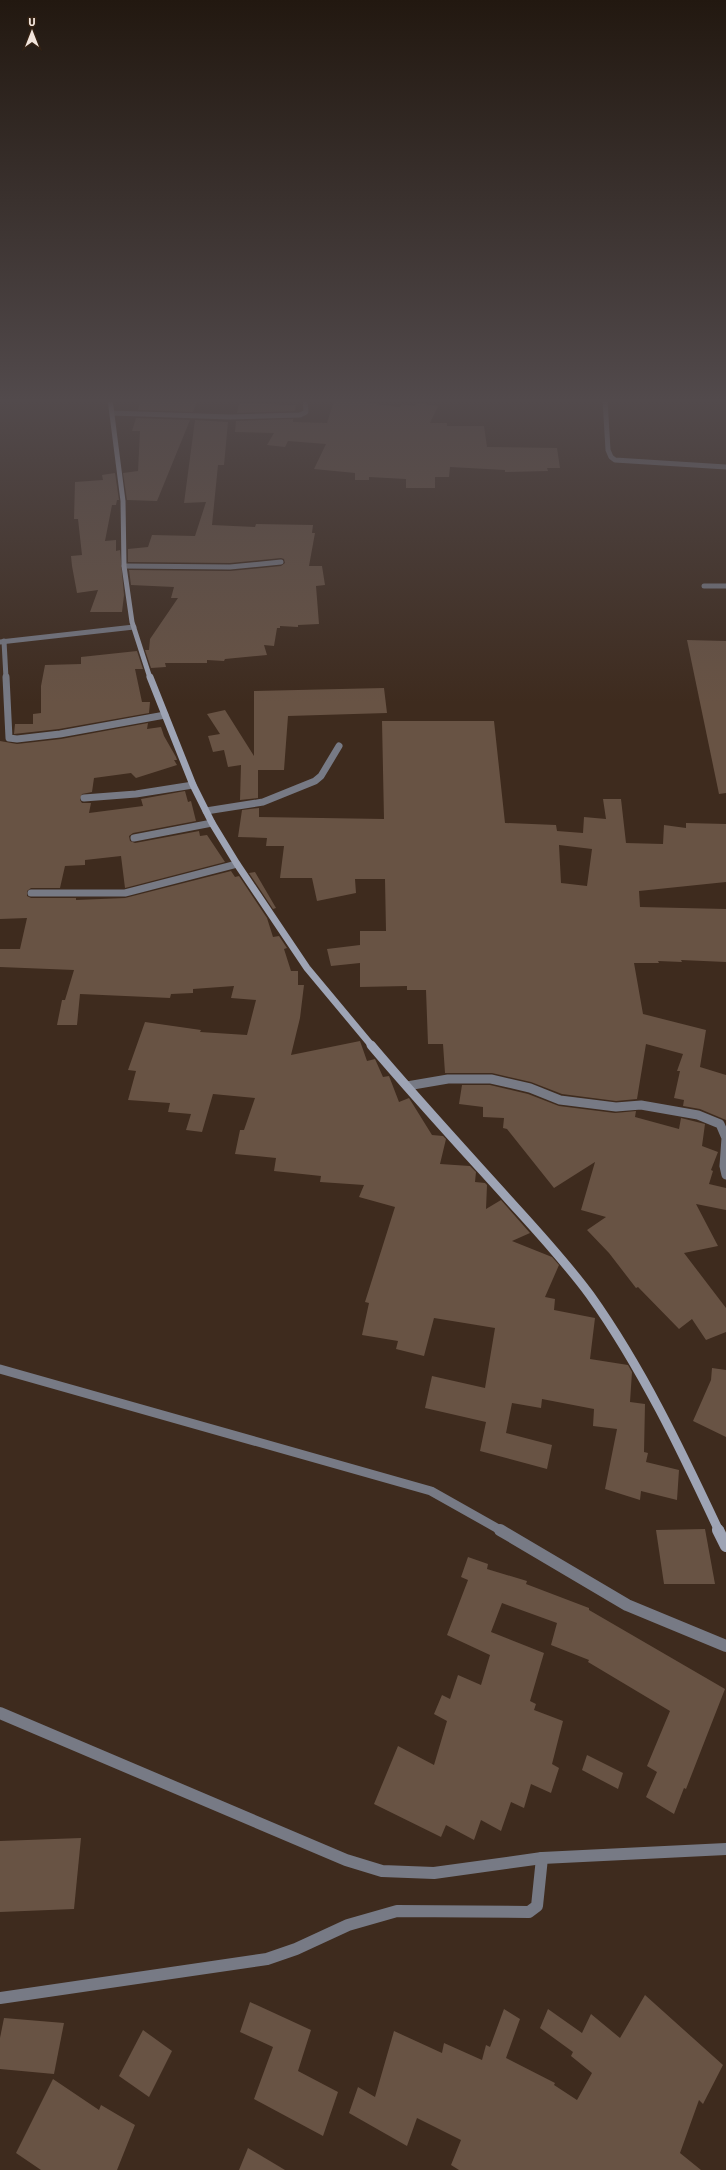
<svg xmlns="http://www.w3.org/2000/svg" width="726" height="2170" viewBox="0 0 726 2170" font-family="Signika,sans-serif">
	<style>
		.building { fill: #685344; fill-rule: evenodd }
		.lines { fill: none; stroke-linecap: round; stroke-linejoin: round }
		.service-far3 { stroke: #777a85; stroke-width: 5 }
		.service-far2 { stroke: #777a85; stroke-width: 7 }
		.service-far1 { stroke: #777a85; stroke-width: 9 }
		.service { stroke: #777a85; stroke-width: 12 }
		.minor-far3 { stroke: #777a85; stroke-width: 5 }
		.minor-far2 { stroke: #777a85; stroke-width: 7 }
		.minor-far1 { stroke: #777a85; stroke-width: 9 }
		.minor { stroke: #777a85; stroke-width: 12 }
		.secondary-far3 { stroke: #9ea4b5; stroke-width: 5 }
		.secondary-far2 { stroke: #9ea4b5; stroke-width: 7 }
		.secondary-far1 { stroke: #9ea4b5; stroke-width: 9 }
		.secondary { stroke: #9ea4b5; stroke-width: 12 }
	</style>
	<rect width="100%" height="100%" fill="#3e2b1e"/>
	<g class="building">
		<polygon points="141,399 142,399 197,402 193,412 138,410"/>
		<polygon points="334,401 368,401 367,403 400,407 402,404 415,406 417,403 438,406 430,423 447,423 447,426 484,426 487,447 557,448 560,468 547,468 548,471 505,472 505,470 450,467 449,477 435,477 435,488 406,488 406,479 369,477 369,480 355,480 355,473 314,469 326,444 288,441 285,447 267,445 274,433 235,432 236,421 293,419 293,422 327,423"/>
		<polygon points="239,403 240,403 296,405 295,411 237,413"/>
		<polygon points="136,418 190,420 157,501 127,500 123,473 138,471 140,431 132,431"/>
		<polygon points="195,420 228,422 224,465 218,465 212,525 255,527 256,524 313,525 312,533 315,533 309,566 322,566 325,585 316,586 319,624 298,625 298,627 280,626 280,628 277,628 274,646 264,645 267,655 225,659 224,661 207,660 207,663 165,663 166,667 151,668 145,650 149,650 150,639 178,598 171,598 174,587 131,585 129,570 230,571 281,566 285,563 284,559 281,558 230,563 128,562 128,549 148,547 152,535 195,536 206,502 184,503"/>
		<polygon points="115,473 119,500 117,500 116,505 112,505 105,541 116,540 116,551 120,550 124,595 122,612 90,612 98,590 77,593 72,566 71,556 82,555 78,519 74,519 75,482 103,480 102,475"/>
		<polygon points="687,640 726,641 726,793 719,794"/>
		<polygon points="137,651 143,669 135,669 142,702 150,702 149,713 59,729 14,734 15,724 33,724 33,714 41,713 41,686 45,665 81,664 81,657"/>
		<polygon points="384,688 387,713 288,716 284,770 258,770 258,798 240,800 241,765 228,767 224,750 213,752 208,736 220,734 207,714 225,710 254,756 254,691"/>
		<path d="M 382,721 L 494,721 L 505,823 L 556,825 L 557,831 L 583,833 L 584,817 L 606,819 L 603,799 L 621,799 L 626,843 L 663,844 L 664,825 L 686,828 L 686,823 L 726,824 L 726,882 L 639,891 L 640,907 L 726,909 L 726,962 L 681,960 L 682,962 L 658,961 L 659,963 L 634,963 L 643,1014 L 706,1030 L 700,1067 L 726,1075 L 726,1120 L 700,1109 L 683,1106 L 684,1100 L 674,1098 L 680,1071 L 677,1071 L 683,1054 L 646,1044 L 637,1099 L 616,1101 L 562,1094 L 531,1082 L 492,1073 L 445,1073 L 443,1044 L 428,1044 L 426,990 L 407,990 L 407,986 L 360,987 L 360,963 L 331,966 L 327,949 L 360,945 L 360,931 L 386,931 L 385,879 L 355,879 L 356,893 L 317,901 L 312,878 L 280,878 L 284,846 L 266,846 L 267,838 L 238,837 L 242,810 L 259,808 L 259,817 L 384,819 ZM 559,845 L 592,849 L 587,886 L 561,883 Z"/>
		<polygon points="148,723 147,729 161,727 164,736 176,757 177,760 174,760 177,765 136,778 131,773 94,778 92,792 82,794 80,800 82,803 91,803 89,813 143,806 141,799 185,791 188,802 191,801 196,821 133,833 129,836 130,841 135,843 199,831 200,836 207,835 225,862 125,888 121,856 85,860 85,865 65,866 60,888 31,888 27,891 27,896 31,898 76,898 76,900 125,898 231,871 235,877 239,876 267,918 273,937 279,936 287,948 284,949 291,971 298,971 298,985 304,985 300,1018 291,1055 360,1041 367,1061 375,1059 383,1077 389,1076 399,1102 409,1098 432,1135 443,1136 446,1139 440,1164 470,1166 476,1172 475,1182 485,1183 487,1185 486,1209 501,1200 530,1233 512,1241 552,1257 559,1265 545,1297 555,1299 554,1310 595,1318 590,1359 628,1365 632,1372 630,1402 645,1404 644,1452 648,1453 646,1462 679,1470 677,1500 641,1491 640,1500 605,1489 617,1429 593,1426 594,1409 542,1399 541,1408 512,1403 506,1433 552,1445 547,1469 480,1451 486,1422 425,1408 432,1376 485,1388 495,1328 434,1318 424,1356 396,1349 398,1341 362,1335 369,1303 365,1302 395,1207 359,1197 364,1185 320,1182 321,1176 274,1171 276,1158 235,1154 240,1130 244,1130 255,1098 213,1094 202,1132 186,1130 191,1114 168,1112 170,1103 128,1100 136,1071 128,1070 145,1022 201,1030 200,1032 247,1035 256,1000 231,998 234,986 193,989 193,993 171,994 170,998 80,994 77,1025 57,1025 62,1000 65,1000 74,970 0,967 0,949 20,949 27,918 0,919 0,741 17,744 61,739"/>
		<polygon points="255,872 276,908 273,909 249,873"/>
		<polygon points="462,1085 490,1085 528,1094 559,1106 615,1113 636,1111 635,1117 679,1129 681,1118 705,1124 702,1146 718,1152 711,1170 713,1171 709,1184 726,1188 726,1210 696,1204 718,1246 684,1253 726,1308 726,1332 706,1340 692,1319 679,1329 638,1287 636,1288 609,1253 587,1230 606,1217 581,1210 595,1162 554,1188 507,1129 503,1128 504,1118 483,1117 483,1107 459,1104"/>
		<polygon points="712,1368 726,1370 726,1437 693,1421 711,1380"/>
		<polygon points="705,1529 715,1584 664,1584 656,1530"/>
		<polygon points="468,1557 488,1564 487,1569 527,1581 526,1584 589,1608 589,1610 725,1689 686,1789 684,1788 674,1814 646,1797 657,1772 647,1766 670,1711 588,1662 589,1660 551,1645 557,1623 502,1603 491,1632 544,1653 530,1701 536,1704 534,1710 563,1721 552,1764 559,1768 551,1793 531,1784 524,1808 511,1802 501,1831 481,1820 474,1840 446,1825 441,1837 374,1804 398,1746 434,1765 447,1721 434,1714 442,1695 450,1699 458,1675 481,1685 490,1655 447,1635 468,1580 461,1577"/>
		<polygon points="587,1755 623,1773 618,1789 582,1770"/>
		<polygon points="81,1838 74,1909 0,1912 0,1841"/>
		<polygon points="645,1995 723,2065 703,2104 699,2100 680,2153 701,2170 459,2170 451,2165 461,2140 417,2118 407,2146 349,2113 358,2087 375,2097 394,2031 442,2053 444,2043 482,2060 486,2045 490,2047 504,2009 520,2019 506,2058 555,2083 554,2085 577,2100 592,2073 571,2056 573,2052 540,2028 548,2009 582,2033 591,2014 620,2038"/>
		<polygon points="250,2002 311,2030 298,2071 338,2092 323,2136 254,2099 273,2047 240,2032"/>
		<polygon points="4,2018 64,2023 54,2074 0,2069 0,2038"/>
		<polygon points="143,2030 172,2051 149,2097 119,2076"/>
		<polygon points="53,2079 99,2110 101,2105 135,2125 117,2170 41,2170 16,2153"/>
		<polygon points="248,2148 285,2170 239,2170"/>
	</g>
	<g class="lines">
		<g class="service-far3">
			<polyline points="605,399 608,450 611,457 615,460 726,467"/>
			<polyline points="704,586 726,586"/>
			<polyline points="0,642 134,627"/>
		</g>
		<polyline class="service-far2" points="206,811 263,802 315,781 321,776 339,746"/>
		<polyline class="service-far1" points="0,1369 431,1491 502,1531"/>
		<g class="service">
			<polyline points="500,1530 627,1605 726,1646"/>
			<polyline points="0,1713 346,1860 382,1871 434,1873 542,1858"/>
		</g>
		<g class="minor-far3">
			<polyline points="112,413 230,417 300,415 306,412 305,399"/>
			<polyline points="124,566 230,567 281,562"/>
			<polyline points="4,641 6,678"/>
		</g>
		<g class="minor-far2">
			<polyline points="6,677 9,738 17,739 60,734 165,715"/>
			<polyline points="84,798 136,794 193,785"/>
			<polyline points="134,838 212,823"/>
			<polyline points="31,893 125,893 237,864"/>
		</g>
		<polyline class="minor-far1" points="407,1086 448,1079 491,1079 530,1088 560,1100 616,1107 641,1105 698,1115 720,1124 726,1138 724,1166 726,1175"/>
		<polyline class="minor" points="0,1998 267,1959 296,1949 348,1925 397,1911 529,1912 537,1906 542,1858 726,1849"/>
		<polyline class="secondary-far3" points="110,399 123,501 124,566 132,622 150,678"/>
		<polyline class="secondary-far2" points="150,677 193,785 212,823 237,864 307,968 372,1046"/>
		<path class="secondary-far1" d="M 371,1045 C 415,1097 462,1148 508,1199 C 536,1230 565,1261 590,1295 C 642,1368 681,1450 719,1531"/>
		<polyline class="secondary" points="718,1530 726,1546"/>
	</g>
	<linearGradient id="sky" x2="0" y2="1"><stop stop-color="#221810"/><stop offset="0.57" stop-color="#524a4c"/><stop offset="1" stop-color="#524a4c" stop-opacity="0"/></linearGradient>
	<rect width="726" height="703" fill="url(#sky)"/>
	<g transform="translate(32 32)" stroke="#342214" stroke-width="3" paint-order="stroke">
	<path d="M0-3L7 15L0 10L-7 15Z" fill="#f2e5dc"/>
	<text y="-6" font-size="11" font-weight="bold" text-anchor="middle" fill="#f2e5dc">U</text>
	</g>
</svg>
